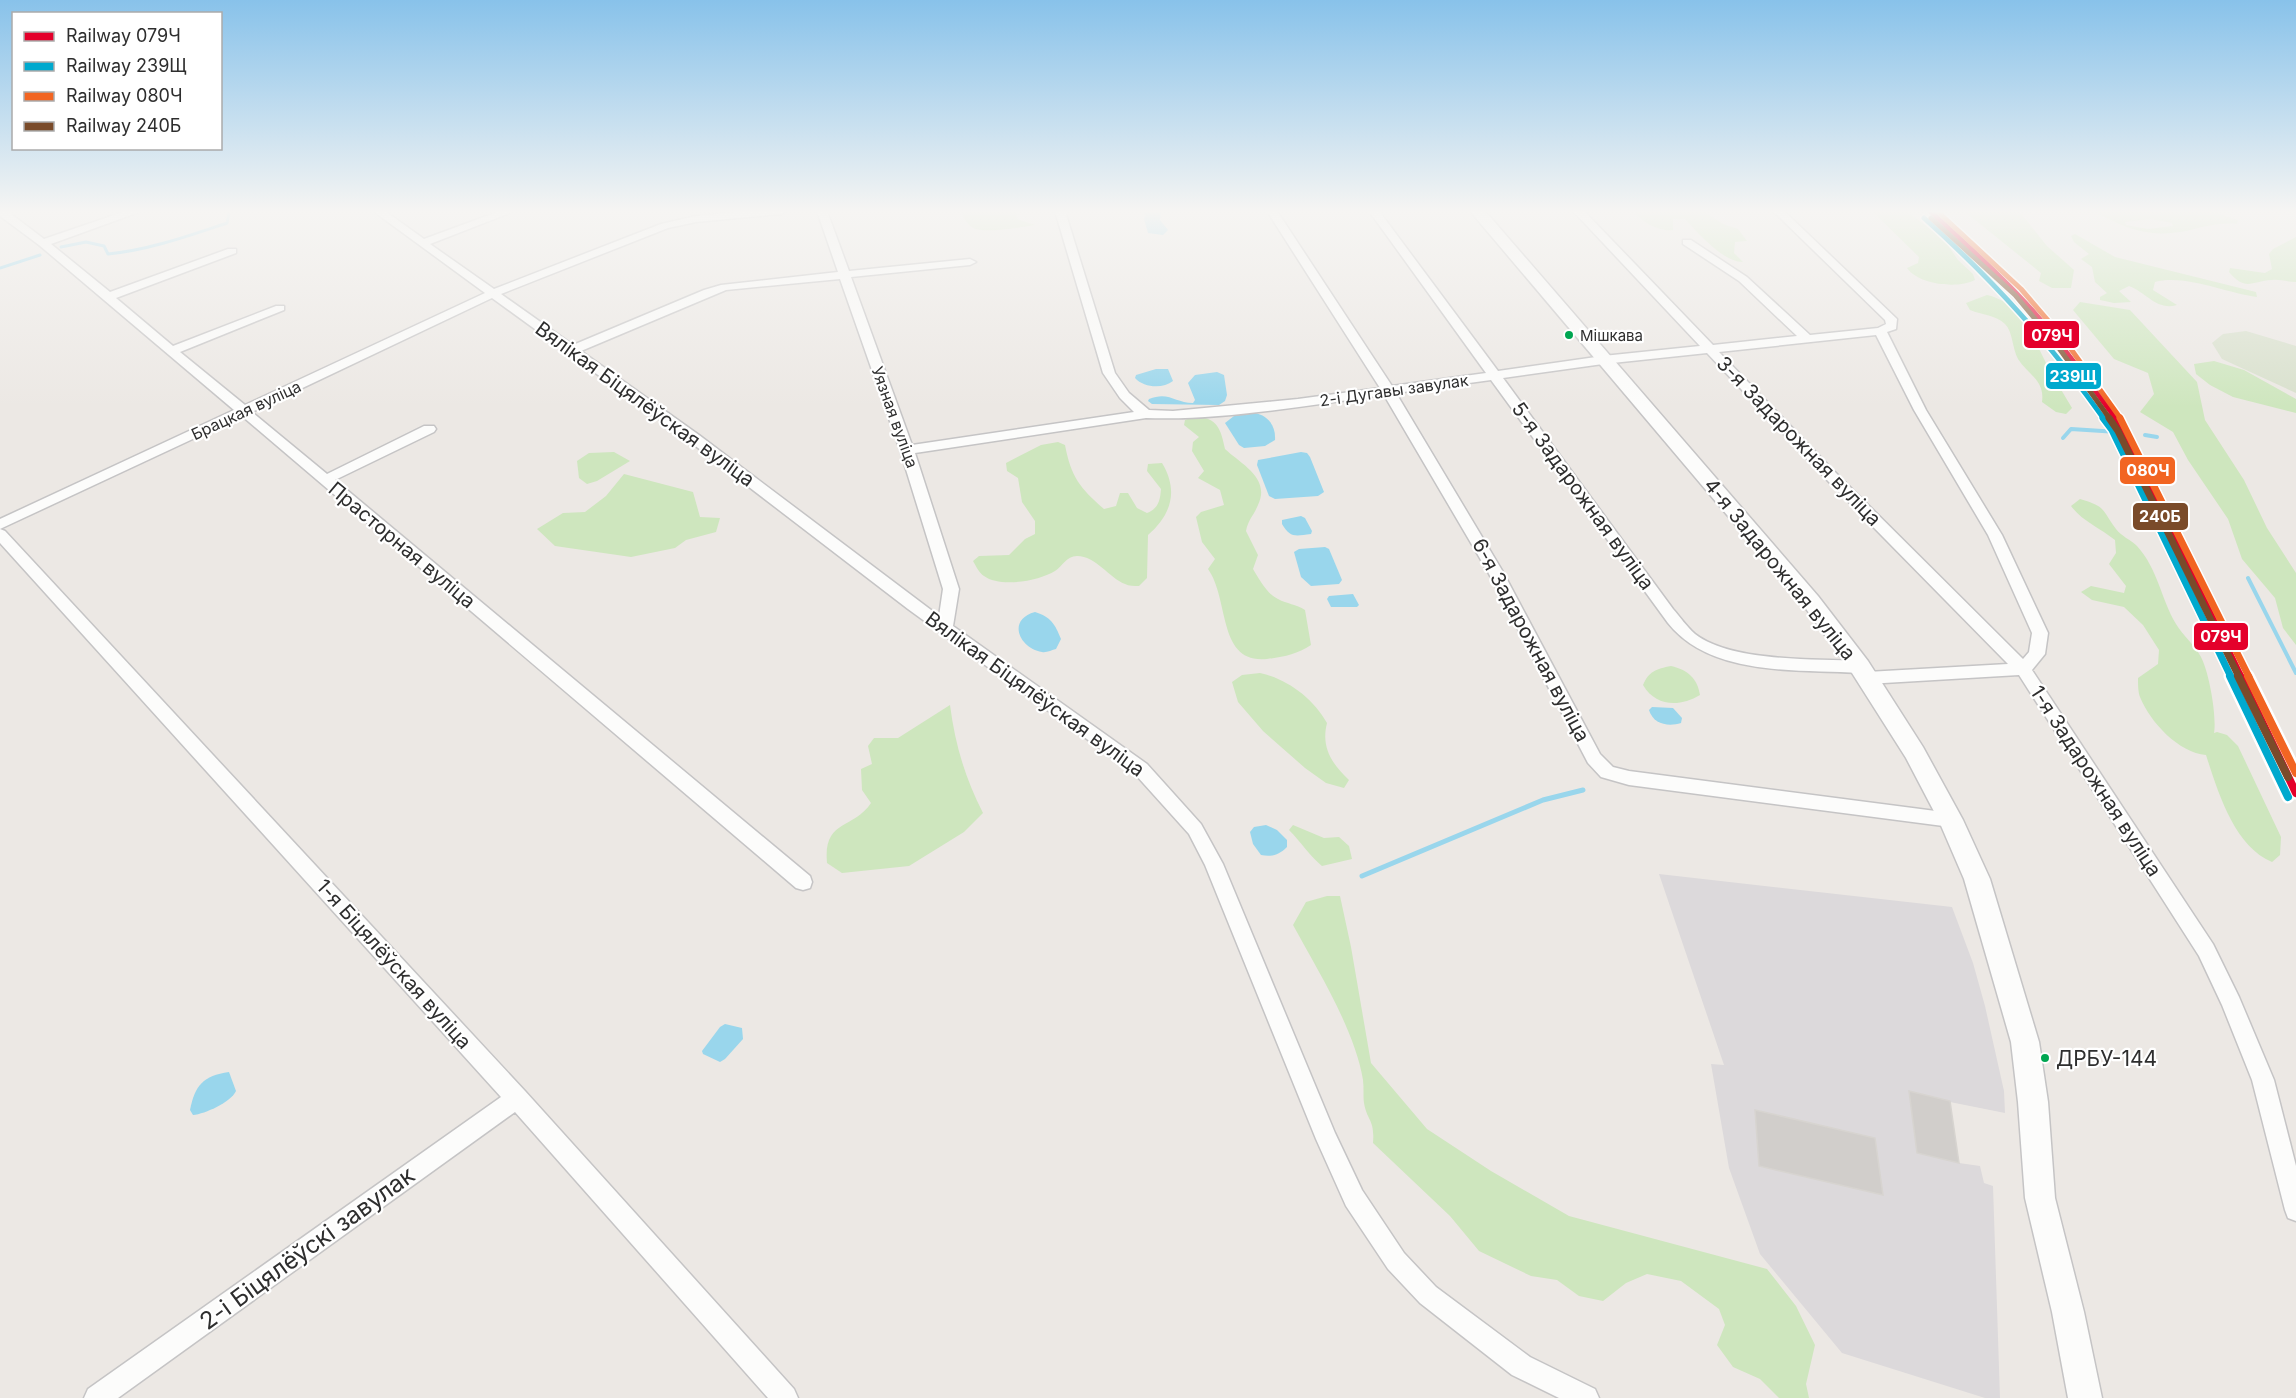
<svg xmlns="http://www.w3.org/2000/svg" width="2296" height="1398" viewBox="0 0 2296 1398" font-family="Inter,sans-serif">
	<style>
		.industrial { fill: #dcd9db }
		.green { fill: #cee6be; fill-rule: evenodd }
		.cemetery { fill: #d8e0cc }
		.water { fill: #99d6ec }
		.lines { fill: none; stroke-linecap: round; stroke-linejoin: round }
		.stream-far2 { stroke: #99d6ec; stroke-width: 3 }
		.stream-far1 { stroke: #99d6ec; stroke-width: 4 }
		.stream { stroke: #99d6ec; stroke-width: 5 }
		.building { fill: #d1cecb; stroke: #d7d4d0; stroke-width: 1.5 }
		.street-casing { stroke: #c5c4c5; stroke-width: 3 }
		.secondary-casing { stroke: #c5c4c5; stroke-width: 3 }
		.street { fill: #fcfcfb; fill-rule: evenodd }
		.secondary { fill: #fcfcfb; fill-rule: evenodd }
		.rail-1-far2-casing { stroke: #fff; stroke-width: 8 }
		.rail-1-far1-casing { stroke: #fff; stroke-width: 10 }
		.rail-1-casing { stroke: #fff; stroke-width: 13 }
		.rail-2-far2-casing { stroke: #fff; stroke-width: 8 }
		.rail-2-far1-casing { stroke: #fff; stroke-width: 10 }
		.rail-2-casing { stroke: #fff; stroke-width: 13 }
		.rail-3-far2-casing { stroke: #fff; stroke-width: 8 }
		.rail-3-far1-casing { stroke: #fff; stroke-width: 10 }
		.rail-3-casing { stroke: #fff; stroke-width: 13 }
		.rail-4-far2-casing { stroke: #fff; stroke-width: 8 }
		.rail-4-far1-casing { stroke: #fff; stroke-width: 10 }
		.rail-4-casing { stroke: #fff; stroke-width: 13 }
		.rail-1-far2 { stroke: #e4002b; stroke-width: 5 }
		.rail-1-far1 { stroke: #e4002b; stroke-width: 7 }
		.rail-1 { stroke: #e4002b; stroke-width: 8 }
		.rail-2-far2 { stroke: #00a9ce; stroke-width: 5 }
		.rail-2-far1 { stroke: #00a9ce; stroke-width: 7 }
		.rail-2 { stroke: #00a9ce; stroke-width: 8 }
		.rail-3-far2 { stroke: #f26522; stroke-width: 5 }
		.rail-3-far1 { stroke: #f26522; stroke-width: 7 }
		.rail-3 { stroke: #f26522; stroke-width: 8 }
		.rail-4-far2 { stroke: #7a4b2a; stroke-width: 5 }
		.rail-4-far1 { stroke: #7a4b2a; stroke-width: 7 }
		.rail-4 { stroke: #7a4b2a; stroke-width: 8 }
		.bus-dot { fill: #00a651; stroke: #fff; stroke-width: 2 }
		.labels { text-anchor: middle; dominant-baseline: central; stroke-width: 4.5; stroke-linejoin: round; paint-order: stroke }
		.far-bus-label { font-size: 15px; fill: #2e2e2e; stroke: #fff; text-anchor: start }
		.far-street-label { font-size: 16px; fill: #2e2e2e; stroke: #fff }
		.street-label { font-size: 20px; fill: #2e2e2e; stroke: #fff }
		.near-bus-label { font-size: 21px; fill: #2e2e2e; stroke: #fff; text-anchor: start }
		.near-street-label { font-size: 24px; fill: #2e2e2e; stroke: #fff }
		.line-badge { stroke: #fff; stroke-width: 2 }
		.badge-label { font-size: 16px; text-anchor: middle; font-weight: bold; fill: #fff }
	</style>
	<rect width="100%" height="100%" fill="#ece8e4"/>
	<polygon class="industrial" points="1659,874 1952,907 1973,963 1985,1006 2004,1091 2005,1113 1950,1102 1959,1163 1980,1166 1984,1183 1993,1186 2000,1398 1985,1398 1842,1353 1760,1254 1729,1168 1711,1064 1724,1065"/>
	<g class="green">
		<path d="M 961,211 L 1029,211 L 1016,213 L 1017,219 L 1035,225 C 1023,227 987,233 976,229 C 968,227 964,218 961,211 Z"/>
		<path d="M 1634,211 L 1703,211 L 1723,224 L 1738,229 L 1747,241 L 1735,242 L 1734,253 L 1743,262 C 1723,262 1698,233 1685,219 L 1673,219 L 1673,230 C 1660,232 1641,222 1634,211 Z"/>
		<path d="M 1872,211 L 1906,211 L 1943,238 L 1958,260 L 1973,274 L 1975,280 C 1958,289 1919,285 1907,268 L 1918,263 L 1919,257 Z"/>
		<polygon points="1964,211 2019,211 2047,246 2074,270 2071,288 2052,288 2039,281 2041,273"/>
		<path d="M 2094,211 L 2211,211 L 2238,220 L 2237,224 C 2218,222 2204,227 2186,231 C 2148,238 2126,229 2094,211 ZM 2151,219 L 2172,223 L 2173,226 L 2148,229 L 2126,225 L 2125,222 Z"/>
		<path d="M 2075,234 L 2115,257 L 2244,289 L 2256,292 L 2257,297 C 2226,293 2185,274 2155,282 L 2153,290 L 2177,305 C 2157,311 2147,293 2129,286 L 2119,291 L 2131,302 L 2114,303 L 2100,300 L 2100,297 L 2107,293 L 2095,282 L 2092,267 L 2081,259 L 2089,254 L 2074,242 L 2071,236 Z"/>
		<path d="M 2296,237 L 2296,282 C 2288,282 2280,279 2272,280 C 2251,281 2246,292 2229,272 L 2230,268 L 2265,273 L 2272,269 L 2269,254 L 2273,249 Z"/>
		<path d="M 1987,295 C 2020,302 2033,337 2046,363 C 2054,378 2063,393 2072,408 L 2066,414 L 2056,412 L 2042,402 C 2045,380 2028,375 2018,359 C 2012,348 2013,332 2005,324 C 1996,315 1982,315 1970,310 L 1966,303 Z"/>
		<polygon points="2080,302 2130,310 2197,382 2205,420 2244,480 2267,528 2296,573 2296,645 2283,628 2275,598 2242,559 2228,519 2188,460 2173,432 2140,412 2154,394 2148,373 2114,359 2073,310"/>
		<polygon points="2214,361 2244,370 2296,399 2296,413 2233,397 2210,385 2196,374 2194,364"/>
		<path d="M 1193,417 C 1217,416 1221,429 1225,449 C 1241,464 1271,478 1258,505 C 1254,515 1248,520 1246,531 L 1258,555 L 1253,569 C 1259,579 1267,594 1278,599 C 1287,604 1296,604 1305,610 L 1311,645 C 1297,654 1284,657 1267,659 C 1217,664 1230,600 1208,569 L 1215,559 L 1202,542 L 1196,517 L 1201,512 L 1224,505 L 1220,490 L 1198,478 L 1204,471 L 1192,451 L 1193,442 L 1199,437 L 1184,425 L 1185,420 Z"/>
		<path d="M 1058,442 L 1065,445 C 1071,477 1080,488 1104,509 L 1116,506 L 1120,493 L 1128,493 L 1137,508 L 1147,513 C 1159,508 1160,500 1161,489 L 1147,471 L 1148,464 L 1162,463 C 1179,491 1171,515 1148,535 L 1147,578 L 1139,586 C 1134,586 1129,586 1125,584 C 1109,578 1096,556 1077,556 C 1066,556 1063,566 1055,571 C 1039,581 1000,588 984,576 C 979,573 976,566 973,561 L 979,556 L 1009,555 L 1025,539 L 1035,534 L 1035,521 L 1022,502 L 1018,478 L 1007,471 L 1006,463 L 1041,445 Z"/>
		<polygon points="614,452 630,461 597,481 587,484 579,478 577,461 589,453"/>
		<polygon points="624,474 693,492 700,517 720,518 716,532 686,540 675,548 631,557 555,546 537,529 563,513 585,512 606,496"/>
		<path d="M 2080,499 C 2107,507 2101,509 2116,529 C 2121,536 2131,540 2137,546 C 2158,569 2161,599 2176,624 C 2183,636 2195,645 2201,657 C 2209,672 2217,716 2214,733 L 2217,732 L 2227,735 L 2238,746 L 2281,837 L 2280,855 L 2272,862 C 2234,846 2218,792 2206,755 C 2179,753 2150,722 2140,697 C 2138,692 2138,684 2138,678 L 2158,664 L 2159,650 L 2143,625 L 2124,607 L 2092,600 L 2081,592 L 2091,586 L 2124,593 L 2126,586 L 2109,564 L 2116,553 L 2115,540 C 2100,528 2082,521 2071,506 Z"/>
		<path d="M 1671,666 C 1688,670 1697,678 1700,695 C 1680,707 1656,707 1643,685 C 1649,671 1656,669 1671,666 Z"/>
		<path d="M 1260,673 C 1287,679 1313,698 1327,723 C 1321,747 1331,763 1349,780 L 1344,788 L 1326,783 L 1305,768 L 1263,731 L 1238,702 L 1232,682 L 1242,675 Z"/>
		<path d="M 950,705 C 955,744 965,778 983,813 L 964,832 L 909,866 L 842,873 L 827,863 C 823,819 853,830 871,803 L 862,790 L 861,769 L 872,764 L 868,746 L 874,738 L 898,738 Z"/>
		<path d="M 1293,825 L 1324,838 L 1339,837 L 1349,846 L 1352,859 L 1322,866 C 1309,855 1301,842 1289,830 Z"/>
		<path d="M 1327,896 L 1340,896 L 1351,947 L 1371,1063 L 1427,1129 L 1491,1171 L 1569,1216 L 1767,1269 L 1796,1306 L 1815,1345 L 1806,1384 L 1809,1398 L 1779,1398 L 1760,1379 L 1733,1367 L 1717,1345 L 1725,1325 L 1719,1309 L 1681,1281 L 1647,1274 L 1626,1283 L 1603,1301 L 1579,1296 L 1557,1280 L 1531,1276 L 1479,1251 L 1450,1216 L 1373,1143 C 1375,1119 1367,1121 1364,1103 C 1363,1096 1364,1088 1363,1080 C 1355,1030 1317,969 1293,925 L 1306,902 Z"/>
	</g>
	<polygon class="cemetery" points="2246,331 2296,346 2296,393 2222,359 2212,343 2223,334"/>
	<g class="water">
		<polygon points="1140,211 1161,211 1160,220 1168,230 1163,235 1148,233 1144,219 1146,215"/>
		<path d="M 1156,369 L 1168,369 L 1173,381 C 1163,389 1144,388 1135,378 L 1136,375 Z"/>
		<path d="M 1217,372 L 1224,375 L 1227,395 L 1225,401 L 1219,405 L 1152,404 L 1148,401 L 1149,399 C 1169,391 1175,403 1193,403 L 1195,400 L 1188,383 L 1195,375 Z"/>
		<path d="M 1254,413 C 1268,415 1276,426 1275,440 L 1265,446 L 1244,448 L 1239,445 L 1225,423 L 1234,416 Z"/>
		<polygon points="1301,452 1307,453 1310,457 1324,492 1318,496 1275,499 1269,496 1257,465 1258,460"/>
		<path d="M 1301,516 L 1305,518 L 1312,531 L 1311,534 C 1295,536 1290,538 1282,524 L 1282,520 Z"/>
		<polygon points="1325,547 1329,549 1342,580 1339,584 1311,586 1301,577 1294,552 1299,549"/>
		<polygon points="1353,594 1359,605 1357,607 1331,607 1327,599 1329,596"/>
		<path d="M 1035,612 C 1051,617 1055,624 1061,639 L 1056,649 C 1052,650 1046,653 1042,652 C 1020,649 1006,620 1035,612 Z"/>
		<path d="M 1652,707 L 1673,708 L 1682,718 L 1681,723 C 1668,727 1653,724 1649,710 Z"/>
		<path d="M 1266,825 L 1277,830 L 1287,840 L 1287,847 C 1279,855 1272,857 1261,855 L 1253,844 L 1250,832 L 1254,827 Z"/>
		<polygon points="725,1024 742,1028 743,1039 725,1059 720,1062 703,1054 702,1051 720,1027"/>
		<path d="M 229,1072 L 236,1091 C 231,1102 205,1114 193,1115 L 190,1110 C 195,1085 203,1076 229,1072 Z"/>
	</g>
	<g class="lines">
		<g class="stream-far2">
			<path d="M 61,247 L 86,242 L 104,246 L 108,254 C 149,250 188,236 227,223 L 229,214 L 226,211"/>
			<polyline points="0,268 40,255"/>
		</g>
		<g class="stream-far1">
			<polyline points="2145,435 2157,437"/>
			<polyline points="2063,438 2071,429 2118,432"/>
			<polyline points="2248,578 2296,673"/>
		</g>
		<polyline class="stream" points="1362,876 1543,800 1583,790"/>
	</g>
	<g class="building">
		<polygon points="1909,1091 1950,1101 1959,1163 1917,1153"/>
		<polygon points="1755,1110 1875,1138 1883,1195 1759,1166"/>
	</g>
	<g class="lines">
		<g class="street-casing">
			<path id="street" d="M 0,211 L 7,211 L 44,239 L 126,211 L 142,211 L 51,244 L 110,292 L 228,249 L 236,249 L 236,253 L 116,298 L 173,346 L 276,306 L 284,306 L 284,310 L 180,352 L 245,405 L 485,293 L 373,211 L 385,211 L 424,239 L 500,211 L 515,211 L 430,244 L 494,289 L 661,224 L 696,216 L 746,211 L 786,211 L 781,214 L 696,222 L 668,228 L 501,294 L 573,345 L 704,290 L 721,285 L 838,272 L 817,211 L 827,211 L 849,271 L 970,259 L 976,262 L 970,265 L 851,277 L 912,445 L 1134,412 L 1120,398 L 1103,373 L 1055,211 L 1065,211 L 1115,373 L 1129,393 L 1149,410 L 1173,411 L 1298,399 L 1380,388 L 1267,211 L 1277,211 L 1392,386 L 1486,373 L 1369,211 L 1379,211 L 1498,371 L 1603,356 L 1700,346 L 1573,211 L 1584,211 L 1713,345 L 1797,336 L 1739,281 L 1683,244 L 1683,240 L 1691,240 L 1747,277 L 1810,335 L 1878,328 L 1886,324 L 1885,320 L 1773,211 L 1784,211 L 1897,319 L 1896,329 L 1887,332 L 1926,410 L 2002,535 L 2048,633 L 2045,654 L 2032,670 L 2213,944 L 2239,997 L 2274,1080 L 2296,1166 L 2296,1221 L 2288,1218 L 2285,1210 L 2252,1080 L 2222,1005 L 2199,956 L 2019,675 L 1867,684 L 1861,682 L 1859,678 L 1861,674 L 1867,672 L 2008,664 L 1827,480 L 1707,353 L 1603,364 L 1503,378 L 1673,609 C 1680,617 1687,627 1695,634 C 1731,662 1815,659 1860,661 L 1866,663 L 1868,667 L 1866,671 L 1860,673 C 1797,669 1711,677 1668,623 L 1491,380 L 1396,393 L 1503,572 L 1600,754 L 1613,767 L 1629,771 L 1951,813 L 1957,815 L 1960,820 L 1957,825 L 1951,827 L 1629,785 L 1601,777 L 1588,763 L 1488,572 L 1384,395 C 1308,405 1223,421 1146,418 L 915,453 L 959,589 L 953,626 L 1147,764 L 1201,824 L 1223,864 L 1335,1133 L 1362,1190 L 1404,1253 L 1436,1287 L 1530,1357 L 1595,1389 L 1599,1398 L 1559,1398 L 1512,1375 L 1420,1303 L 1388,1269 L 1346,1206 L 1316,1139 L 1205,865 L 1189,834 L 1135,774 L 908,609 L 689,441 L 492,298 L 252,412 L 327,474 L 424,426 L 434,426 L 436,429 L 434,432 L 335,480 L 810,876 L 812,882 L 810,888 L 803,890 L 796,888 L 242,416 L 0,529 L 5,531 L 525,1091 L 794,1389 L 798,1398 L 768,1398 L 515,1112 L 118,1398 L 84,1398 L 88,1389 L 501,1097 L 0,543 L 0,519 L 234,410 L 39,245 L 0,216 ZM 840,279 L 900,450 L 943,589 L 939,616 L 699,435 L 581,351 L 726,290 ZM 1876,335 L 1914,410 L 1988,535 L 2032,633 L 2029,652 L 2023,659 L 1837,474 L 1719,352 Z"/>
		</g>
		<g class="secondary-casing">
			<polygon id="secondary" points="1470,211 1485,211 1818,596 1868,661 1923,747 1963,820 1990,879 2039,1042 2048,1102 2055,1198 2084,1312 2102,1398 2068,1398 2052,1312 2025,1198 2018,1102 2011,1042 1964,879 1939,821 1906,758 1852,673 1804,606"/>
		</g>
		<use href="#street" class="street"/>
		<use href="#secondary" class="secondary"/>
		<g class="rail-1-far2-casing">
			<path id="rail-1-far2" d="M 1930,211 C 1965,243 2000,275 2032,310 C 2062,344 2089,382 2116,419"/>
		</g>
		<g class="rail-1-far1-casing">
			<polyline id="rail-1-far1" points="2115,418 2241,677"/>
		</g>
		<g class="rail-1-casing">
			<polyline id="rail-1" points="2240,676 2296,793"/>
		</g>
		<g class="rail-2-far2-casing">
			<path id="rail-2-far2" d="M 1924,218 C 1995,282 2049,342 2104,419"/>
		</g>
		<g class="rail-2-far1-casing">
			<polyline id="rail-2-far1" points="2103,418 2112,430 2231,677"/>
		</g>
		<g class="rail-2-casing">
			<polyline id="rail-2" points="2230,676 2288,797"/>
		</g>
		<g class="rail-3-far2-casing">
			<polyline id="rail-3-far2" points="1937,211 2021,289 2063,338 2121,419"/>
		</g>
		<g class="rail-3-far1-casing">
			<polyline id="rail-3-far1" points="2120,418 2249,677"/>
		</g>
		<g class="rail-3-casing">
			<polyline id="rail-3" points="2248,676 2296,773"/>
		</g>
		<g class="rail-4-far2-casing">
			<polyline id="rail-4-far2" points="1931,218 2015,295 2056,344 2110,419"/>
		</g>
		<g class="rail-4-far1-casing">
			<polyline id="rail-4-far1" points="2109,418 2118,431 2239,677"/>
		</g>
		<g class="rail-4-casing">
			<polyline id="rail-4" points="2238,676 2288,777"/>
		</g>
		<use href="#rail-1-far2" class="rail-1-far2"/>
		<use href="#rail-1-far1" class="rail-1-far1"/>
		<use href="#rail-1" class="rail-1"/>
		<use href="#rail-2-far2" class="rail-2-far2"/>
		<use href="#rail-2-far1" class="rail-2-far1"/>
		<use href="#rail-2" class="rail-2"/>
		<use href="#rail-3-far2" class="rail-3-far2"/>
		<use href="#rail-3-far1" class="rail-3-far1"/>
		<use href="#rail-3" class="rail-3"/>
		<use href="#rail-4-far2" class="rail-4-far2"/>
		<use href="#rail-4-far1" class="rail-4-far1"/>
		<use href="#rail-4" class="rail-4"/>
	</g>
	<linearGradient id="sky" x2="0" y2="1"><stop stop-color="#88c2ea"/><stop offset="0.52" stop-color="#f6f5f3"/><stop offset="1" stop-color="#f6f5f3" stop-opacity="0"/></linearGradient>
	<rect width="2296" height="407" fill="url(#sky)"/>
	<g class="bus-dot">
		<circle cx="1569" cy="335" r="5"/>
		<circle cx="2045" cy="1058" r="5"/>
	</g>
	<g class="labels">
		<g class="far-bus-label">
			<text x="1580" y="335">Мішкава</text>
		</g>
		<g class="far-street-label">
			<text transform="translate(1394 390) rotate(-8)">2-і Дугавы завулак</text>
			<text transform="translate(246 410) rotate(-25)">Брацкая вуліца</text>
			<text transform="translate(895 417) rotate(70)">Уязная вуліца</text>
		</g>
		<g class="street-label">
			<text transform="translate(645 404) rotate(36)">Вялікая Біцялёўская вуліца</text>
			<text transform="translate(1799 441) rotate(46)">3-я Задарожная вуліца</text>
			<text transform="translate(1583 496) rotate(54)">5-я Задарожная вуліца</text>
			<text transform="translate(402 545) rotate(40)">Прасторная вуліца</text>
			<text transform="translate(1780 569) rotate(51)">4-я Задарожная вуліца</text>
			<text transform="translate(1531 640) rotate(62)">6-я Задарожная вуліца</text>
			<text transform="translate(1035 694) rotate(36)">Вялікая Біцялёўская вуліца</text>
			<text transform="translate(2096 781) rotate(57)">1-я Задарожная вуліца</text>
			<text transform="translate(394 964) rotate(48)">1-я Біцялёўская вуліца</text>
		</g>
		<g class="near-bus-label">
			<text x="2056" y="1058">ДРБУ-144</text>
		</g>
		<g class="near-street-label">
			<text transform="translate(307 1248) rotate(-36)">2-і Біцялёўскі завулак</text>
		</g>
	</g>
	<g class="line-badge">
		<rect x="2023" y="320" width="57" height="29" rx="6" fill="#e4002b"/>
		<rect x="2045" y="362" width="57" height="28" rx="6" fill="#00a9ce"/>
		<rect x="2119" y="456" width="57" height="29" rx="6" fill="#f26522"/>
		<rect x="2132" y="502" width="57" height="29" rx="6" fill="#7a4b2a"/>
		<rect x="2193" y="622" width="56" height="29" rx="6" fill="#e4002b"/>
	</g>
	<g class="badge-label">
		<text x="2052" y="341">079Ч</text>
		<text x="2073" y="382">239Щ</text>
		<text x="2148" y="476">080Ч</text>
		<text x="2160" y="522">240Б</text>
		<text x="2221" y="642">079Ч</text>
	</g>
	<rect x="12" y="12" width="210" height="138" fill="#ffffff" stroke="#ababab" stroke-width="1.5"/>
	<rect x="24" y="32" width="30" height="9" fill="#e4002b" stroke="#ababab" stroke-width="1.5"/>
	<text x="66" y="42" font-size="18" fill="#2e2e2e">Railway 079Ч</text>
	<rect x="24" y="62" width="30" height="9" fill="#00a9ce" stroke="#ababab" stroke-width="1.5"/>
	<text x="66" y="72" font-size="18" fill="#2e2e2e">Railway 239Щ</text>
	<rect x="24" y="92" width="30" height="9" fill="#f26522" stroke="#ababab" stroke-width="1.5"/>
	<text x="66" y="102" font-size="18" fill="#2e2e2e">Railway 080Ч</text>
	<rect x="24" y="122" width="30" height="9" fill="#7a4b2a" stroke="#ababab" stroke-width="1.5"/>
	<text x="66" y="132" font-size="18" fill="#2e2e2e">Railway 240Б</text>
</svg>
